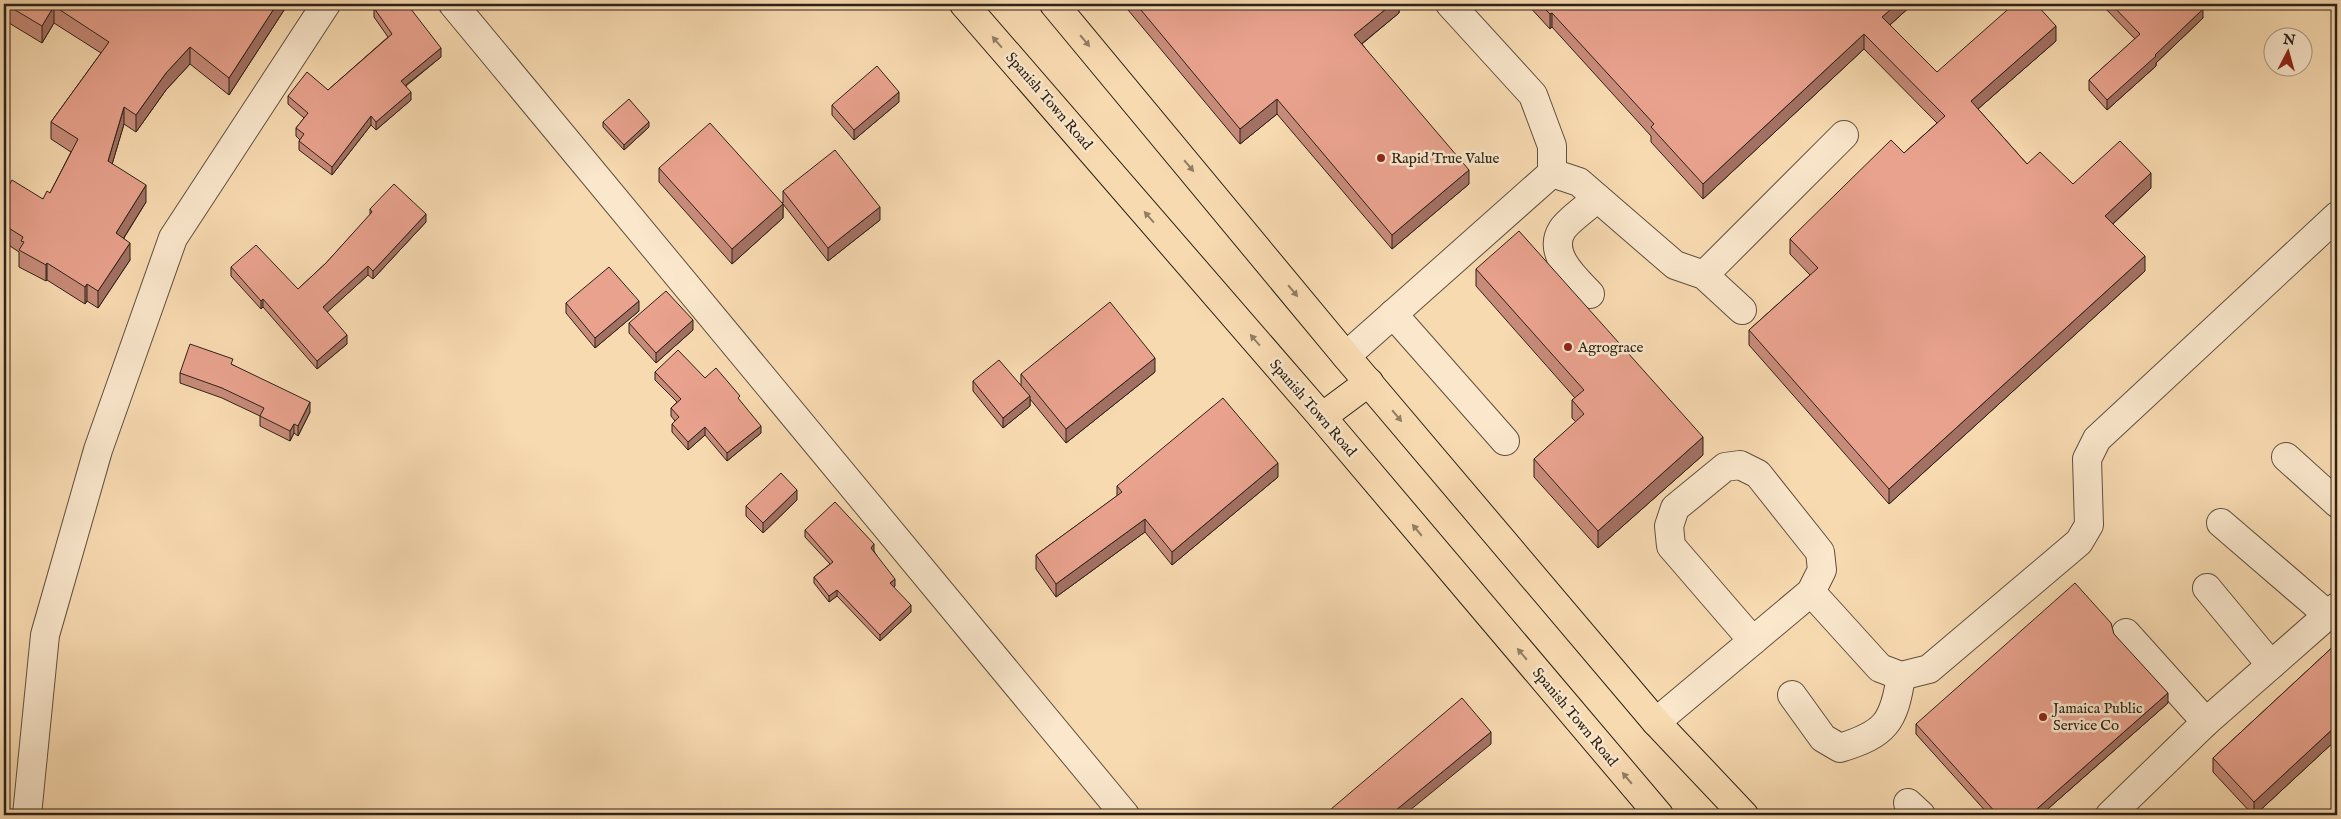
<svg xmlns="http://www.w3.org/2000/svg" width="2341" height="819" viewBox="0 0 2341 819" font-family="'IM FELL English',serif">
	<style>
		.lines { fill: none; stroke-linecap: round; stroke-linejoin: round }
		.minor-casing { stroke: #5f503e; stroke-width: 30 }
		.highway-casing { stroke: #2c2218; stroke-width: 30 }
		.minor { stroke: #fae7cc; stroke-width: 28 }
		.highway { stroke: #f8dab1; stroke-width: 28 }
		.wall { fill: #c88b7a; stroke: #2c2218 }
		.shaded-wall { fill: #a37163; stroke: #2c2218 }
		.building { fill: #e9a28e; stroke: #2c2218 }
		.oneway { fill: #927e64 }
		.poi-dot { fill: #8f2418; stroke: #fae7cc; stroke-width: 2 }
		.labels { text-anchor: middle; dominant-baseline: central; stroke-width: 5; stroke-linejoin: round; paint-order: stroke }
		.street-label { font-size: 15px; fill: #2c2218; stroke: #fae7cc }
		.poi-label { font-size: 15px; fill: #2c2218; stroke: #fae7cc; text-anchor: start }
	</style>
	<rect width="100%" height="100%" fill="#f8dab1"/>
	<filter id="stains"><feTurbulence type="fractalNoise" baseFrequency=".004" numOctaves="4"/><feColorMatrix values="0 0 0 0 .2 0 0 0 0 .09 0 0 0 0 .02 0 0 0 .5 -.17"/></filter>
	<radialGradient id="worn" r=".72"><stop offset=".6" stop-color="#630" stop-opacity="0"/><stop offset="1" stop-color="#630" stop-opacity=".3"/></radialGradient>
	<g class="lines">
		<g class="minor-casing">
			<g id="minor">
				<polyline points="453,4 1125,815"/>
				<polyline points="1552,173 1579,182 1675,265 1704,275 1742,310"/>
				<polyline points="1704,275 1844,135"/>
				<path d="M 1590,294 C 1576,279 1547,254 1562,230 C 1568,220 1588,207 1597,198"/>
				<polyline points="1393,314 1505,441"/>
				<polyline points="1346,356 1552,173 1552,146 1533,95 1450,4"/>
				<polyline points="2286,457 2337,503"/>
				<polyline points="2221,523 2328,615"/>
				<polyline points="2207,588 2271,665"/>
				<polyline points="1811,592 1880,668 1901,676 1929,669 2079,542 2089,525 2087,459 2097,439 2337,216"/>
				<polyline points="2126,633 2206,722"/>
				<path d="M 1792,695 L 1823,738 L 1840,748 C 1885,734 1894,723 1901,676"/>
				<polyline points="1656,722 1811,592 1822,570 1820,552 1758,474 1740,465 1725,467 1675,508 1669,526 1671,546 1753,641"/>
				<polyline points="1908,803 1921,815"/>
				<polyline points="27,815 45,635 98,450 173,238 326,4"/>
				<polyline points="2110,815 2206,722 2337,607"/>
			</g>
		</g>
		<g class="highway-casing">
			<g id="highway">
				<polyline points="964,4 1322,417 1659,815"/>
				<polyline points="1054,4 1346,356 1656,722 1744,815"/>
				<polyline points="1322,417 1369,382"/>
			</g>
		</g>
		<use href="#minor" class="minor"/>
		<use href="#highway" class="highway"/>
	</g>
	<g class="wall">
		<polygon points="4,4 288,4 229,95 190,64 166,90 136,132 124,124 112,164 146,202 124,238 130,260 98,308 87,301 85,304 47,280 46,281 19,267 19,252 4,242 4,194 43,199 50,193 71,152 51,139 51,122 101,53 54,23 42,43 4,20"/>
		<polygon points="1123,4 1399,4 1399,13 1362,44 1469,184 1392,249 1277,114 1240,144"/>
		<polygon points="1527,4 1913,4 1890,25 1937,72 2056,41 1978,109 2027,164 2073,184 2151,188 2113,224 2145,271 1889,504 1749,345 1749,330 1810,275 1790,254 1790,239 1904,153 1937,123 1864,49 1703,199 1651,142 1651,136 1552,27 1550,29"/>
		<polygon points="2101,4 2198,4 2203,18 2156,63 2156,66 2107,110 2089,90 2089,80 2135,39"/>
		<polygon points="374,8 441,57 406,86 411,100 376,130 371,125 332,175 299,150 299,141 300,140 296,136 296,128 304,118 288,104 288,96 328,90 388,37 374,17"/>
		<polygon points="899,102 854,140 832,115 832,105"/>
		<polygon points="603,122 649,127 624,150 603,127"/>
		<polygon points="659,168 783,203 783,191 880,220 828,261 783,204 783,218 732,264 659,182"/>
		<polygon points="370,209 426,222 373,279 368,275 327,312 347,344 317,369 263,307 261,309 231,276 231,267 298,289 326,263 370,215"/>
		<polygon points="1476,269 1703,455 1598,548 1534,477 1534,459 1576,422 1572,418 1572,400 1575,398 1476,286"/>
		<polygon points="566,303 639,311 595,348 566,313"/>
		<polygon points="629,323 693,330 656,363 629,333"/>
		<polygon points="233,365 310,412 298,436 294,433 290,441 260,426 260,416 222,398 180,383 180,373"/>
		<polygon points="655,372 705,378 740,401 761,433 727,461 705,435 688,450 672,432 672,424 675,421 671,416 671,408 677,402 655,380"/>
		<polygon points="1155,372 1066,443 1030,399 1030,406 1003,428 973,391 973,381 1021,386 1021,374"/>
		<polygon points="1278,477 1172,565 1145,532 1056,597 1036,569 1036,555 1117,496 1117,486"/>
		<polygon points="797,500 763,533 746,516 746,506"/>
		<polygon points="805,530 874,551 895,586 893,587 911,612 880,641 837,596 829,602 814,583 814,577 830,564 805,537"/>
		<polygon points="2114,634 2168,703 2041,815 1989,815 1916,734 1916,724"/>
		<polygon points="2337,643 2337,739 2255,815 2253,815 2213,772 2213,758"/>
	</g>
	<g class="shaded-wall">
		<polygon points="277,4 288,4 229,95 229,78"/>
		<polygon points="1392,4 1399,4 1399,13 1354,50 1354,35"/>
		<polygon points="1897,4 1913,4 1882,32 1882,17"/>
		<polygon points="54,6 54,23 42,43 42,26"/>
		<polygon points="2203,9 2203,18 2156,63 2156,66 2107,110 2107,100"/>
		<polygon points="1552,13 1552,27 1550,29 1550,14"/>
		<polygon points="2056,26 2056,41 1971,115 1971,101"/>
		<polygon points="1864,34 1864,49 1703,199 1703,184"/>
		<polygon points="190,47 190,64 166,90 136,132 136,115 166,73"/>
		<polygon points="441,48 441,57 401,89 401,81"/>
		<polygon points="411,92 411,100 376,130 376,122"/>
		<polygon points="899,92 899,102 854,140 854,130"/>
		<polygon points="1277,99 1277,114 1240,144 1240,129"/>
		<polygon points="124,107 124,124 108,178 108,161"/>
		<polygon points="371,116 371,125 332,175 332,167"/>
		<polygon points="649,122 649,127 624,150 624,145"/>
		<polygon points="1469,170 1469,184 1392,249 1392,235"/>
		<polygon points="2151,173 2151,188 2105,231 2105,216"/>
		<polygon points="146,185 146,202 116,250 116,233"/>
		<polygon points="783,204 783,218 732,264 732,249"/>
		<polygon points="880,207 880,220 828,261 828,248"/>
		<polygon points="426,214 426,222 373,279 373,271"/>
		<polygon points="130,243 130,260 98,308 98,291"/>
		<polygon points="2145,256 2145,271 1889,504 1889,489"/>
		<polygon points="47,263 47,280 46,281 46,265"/>
		<polygon points="368,266 368,275 323,316 323,307"/>
		<polygon points="87,284 87,301 85,304 85,287"/>
		<polygon points="263,299 263,307 261,309 261,301"/>
		<polygon points="639,301 639,311 595,348 595,338"/>
		<polygon points="693,320 693,330 656,363 656,353"/>
		<polygon points="347,335 347,344 317,369 317,361"/>
		<polygon points="1155,358 1155,372 1066,443 1066,429"/>
		<polygon points="1030,396 1030,406 1003,428 1003,418"/>
		<polygon points="310,402 310,412 298,436 298,426"/>
		<polygon points="294,424 294,433 290,441 290,431"/>
		<polygon points="761,426 761,433 727,461 727,453"/>
		<polygon points="705,427 705,435 688,450 688,442"/>
		<polygon points="1703,437 1703,455 1598,548 1598,531"/>
		<polygon points="1278,463 1278,477 1172,565 1172,552"/>
		<polygon points="797,490 797,500 763,533 763,523"/>
		<polygon points="1145,519 1145,532 1056,597 1056,584"/>
		<polygon points="874,544 874,551 871,554 871,548"/>
		<polygon points="895,579 895,586 890,590 890,583"/>
		<polygon points="837,590 837,596 829,602 829,596"/>
		<polygon points="911,605 911,612 880,641 880,635"/>
		<polygon points="2168,693 2168,703 2041,815 2030,815"/>
		<polygon points="2337,725 2337,739 2255,815 2254,815 2254,802"/>
		<polygon points="1491,732 1491,744 1404,815 1390,815"/>
	</g>
	<g class="building">
		<polygon points="5,4 277,4 229,78 190,47 166,73 136,115 124,107 108,161 146,185 116,233 130,243 98,291 87,284 85,287 47,263 46,265 19,250 24,242 21,241 23,237 4,225 4,194 12,180 43,199 47,191 50,193 78,139 51,122 109,42 54,6 42,26"/>
		<polygon points="380,4 407,4 441,48 401,81 411,92 376,122 371,116 332,167 299,141 304,134 296,128 308,113 288,96 307,72 328,90 392,34 374,8"/>
		<polygon points="1136,4 1392,4 1354,35 1469,170 1392,235 1277,99 1240,129"/>
		<polygon points="1540,4 1897,4 1882,17 1937,72 2014,4 2036,4 2056,26 1971,101 2027,164 2040,152 2073,184 2120,141 2151,173 2105,216 2145,256 1889,489 1749,330 1818,268 1790,239 1891,140 1904,153 1945,116 1864,34 1703,184 1651,127 1654,124 1552,13 1550,14"/>
		<polygon points="2111,4 2198,4 2203,9 2155,55 2156,56 2107,100 2089,80 2140,34"/>
		<polygon points="877,66 899,92 854,130 832,105"/>
		<polygon points="629,99 649,122 624,145 603,122"/>
		<polygon points="710,123 783,204 732,249 659,168"/>
		<polygon points="835,150 880,207 828,248 783,191"/>
		<polygon points="394,184 426,214 373,271 368,266 323,307 347,335 317,361 263,299 261,301 231,267 256,245 298,289 326,263 372,212 370,209"/>
		<polygon points="1519,231 1703,437 1598,531 1534,459 1584,414 1572,400 1584,390 1476,269"/>
		<polygon points="609,267 639,301 595,338 566,303"/>
		<polygon points="666,291 693,320 656,353 629,323"/>
		<polygon points="1110,302 1155,358 1066,429 1021,374"/>
		<polygon points="190,344 233,359 231,364 310,402 298,426 294,424 290,431 260,416 264,408 222,388 180,373"/>
		<polygon points="678,350 705,378 716,368 740,396 738,398 761,426 727,453 705,427 688,442 672,424 679,417 671,408 681,399 655,372"/>
		<polygon points="999,360 1030,396 1003,418 973,381"/>
		<polygon points="1223,398 1278,463 1172,552 1145,519 1056,584 1036,555 1122,492 1117,486"/>
		<polygon points="781,473 797,490 763,523 746,506"/>
		<polygon points="835,502 874,544 871,548 895,579 890,583 911,605 880,635 837,590 829,596 814,577 833,562 805,530"/>
		<polygon points="2075,583 2111,623 2114,634 2168,693 2030,815 1998,815 1916,724"/>
		<polygon points="2337,643 2337,725 2254,802 2213,758"/>
		<polygon points="1462,698 1491,732 1390,815 1324,815"/>
	</g>
	<defs><path id="oneway-solid" d="M-6-.8H1V-3.2L6.5 0L1 3.2V.8H-6Z" transform="scale(1.25)"/></defs>
	<g class="oneway">
		<use href="#oneway-solid" transform="translate(1085 41) rotate(50)"/>
		<use href="#oneway-solid" transform="translate(997 42) rotate(-131)"/>
		<use href="#oneway-solid" transform="translate(1189 166) rotate(50)"/>
		<use href="#oneway-solid" transform="translate(1149 217) rotate(-131)"/>
		<use href="#oneway-solid" transform="translate(1293 291) rotate(50)"/>
		<use href="#oneway-solid" transform="translate(1255 340) rotate(-131)"/>
		<use href="#oneway-solid" transform="translate(1397 416) rotate(50)"/>
		<use href="#oneway-solid" transform="translate(1417 530) rotate(-130)"/>
		<use href="#oneway-solid" transform="translate(1522 654) rotate(-130)"/>
		<use href="#oneway-solid" transform="translate(1627 778) rotate(-130)"/>
	</g>
	<g class="poi-dot">
		<circle cx="1381" cy="158" r="5"/>
		<circle cx="1568" cy="347" r="5"/>
		<circle cx="2043" cy="717" r="5"/>
	</g>
	<g class="labels">
		<g class="street-label">
			<text transform="translate(1049 101) rotate(49)">Spanish Town Road</text>
			<text transform="translate(1313 408) rotate(49)">Spanish Town Road</text>
			<text transform="translate(1575 717) rotate(50)">Spanish Town Road</text>
		</g>
		<g class="poi-label">
			<text x="1391" y="158">Rapid True Value</text>
			<text x="1578" y="347">Agrograce</text>
			<text x="2053" y="708">Jamaica Public<tspan x="2053" dy="17">Service Co</tspan></text>
		</g>
	</g>
	<rect width="2341" height="819" fill="none" stroke="#f8dab1" stroke-width="20"/>
	<rect x="5" y="5" width="2331" height="809" fill="none" stroke="#2c2218" stroke-width="2.5"/>
	<rect x="10" y="10" width="2321" height="799" fill="none" stroke="#2c2218"/>
	<g transform="translate(2288 52) rotate(6)"><circle r="24" fill="#fae7cc" stroke="#a89884"/>
	<path d="M0-4L9 19L0 12L-9 19Z" fill="#8f2418"/>
	<text y="-8" font-size="14" font-weight="bold" text-anchor="middle" fill="#2c2218">N</text>
	</g>
	<rect width="100%" height="100%" filter="url(#stains)"/>
	<rect width="100%" height="100%" fill="url(#worn)"/>
</svg>
